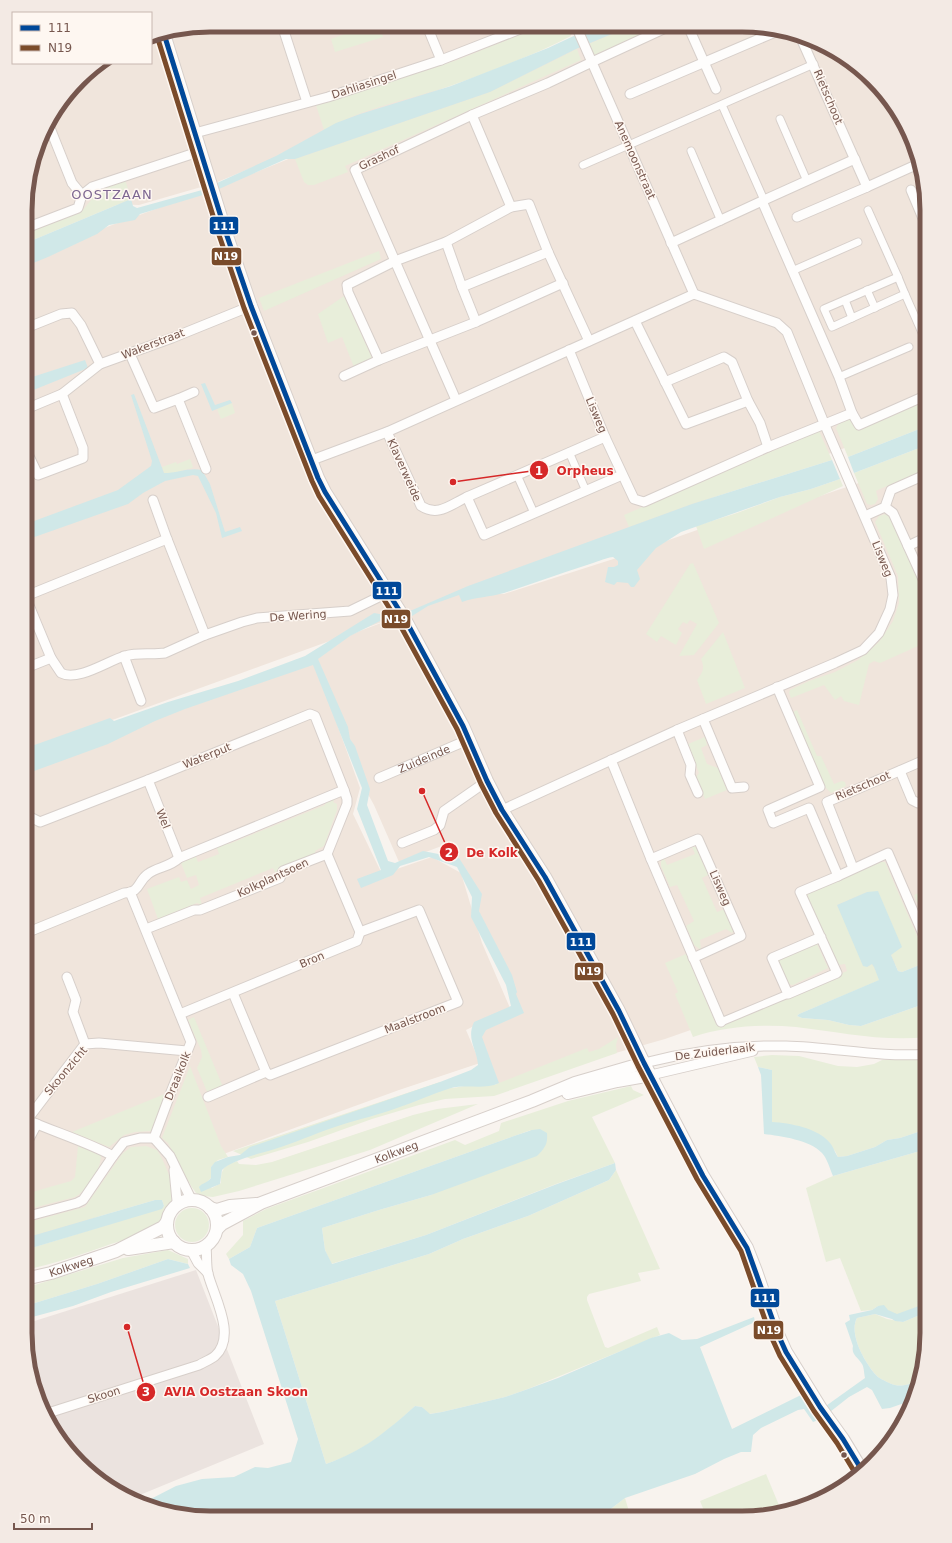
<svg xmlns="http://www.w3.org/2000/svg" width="952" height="1543" viewBox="0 0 952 1543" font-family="'DejaVu Sans',sans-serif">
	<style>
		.residential { fill: #f0e5dc }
		.industrial { fill: #ebe3df }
		.green { fill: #e8eeda }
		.water { fill: #d0e8e8 }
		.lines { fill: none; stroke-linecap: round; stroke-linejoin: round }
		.pedestrian-casing { stroke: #d7cfca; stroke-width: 9 }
		.minor-casing { stroke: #d7cfca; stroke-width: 11 }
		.tertiary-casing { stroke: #d7cfca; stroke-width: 14 }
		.pedestrian { stroke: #fefdfc; stroke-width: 7 }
		.minor { stroke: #fefdfc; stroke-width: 9 }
		.tertiary { stroke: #fefdfc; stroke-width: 12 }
		.bus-1-casing { stroke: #fef7f1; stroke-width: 8 }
		.bus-2-casing { stroke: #fef7f1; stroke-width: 8 }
		.bus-1 { stroke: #004899; stroke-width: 5 }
		.bus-2 { stroke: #7a4b2a; stroke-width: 5 }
		.bus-dot { fill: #76574e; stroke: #fef7f1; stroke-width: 1.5 }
		.labels { text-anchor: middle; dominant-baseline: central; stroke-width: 3; stroke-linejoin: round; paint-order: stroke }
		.street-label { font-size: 11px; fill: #76574e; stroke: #fef7f1 }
		.quarter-label { font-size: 13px; letter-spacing: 1px; fill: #7d6691; stroke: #fef7f1 }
		.rim { fill: none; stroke: #76574e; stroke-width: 5 }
		.leader { fill: none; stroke: #d62828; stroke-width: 1.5 }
		.callout-dot { fill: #d62828; stroke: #fef7f1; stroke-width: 1.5 }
		.mark-label { font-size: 12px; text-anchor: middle; font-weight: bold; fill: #fff }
		.callout-label { font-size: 12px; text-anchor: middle; font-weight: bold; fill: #d62828; stroke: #fef7f1; stroke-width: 3; stroke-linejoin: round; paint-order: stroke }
		.line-badge { stroke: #fef7f1; stroke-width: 1.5 }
		.badge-label { font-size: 11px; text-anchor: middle; font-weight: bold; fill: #fff }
	</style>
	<rect width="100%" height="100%" fill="#f8f3ee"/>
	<g class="residential">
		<polygon points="210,25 592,26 215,183 139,205 111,204 26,240 27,186 44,128 88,71 101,63 151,63 151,37"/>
		<polygon points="615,26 767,27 813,39 855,63 889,97 913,139 927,210 927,417 401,615 115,719 26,749 26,260 112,225 254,173"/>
		<polygon points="927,460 927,953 854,978 779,999 665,1039 598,1058 499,1090 478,1031 519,1014 482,923 471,879 439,847 399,862 374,805 364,787 316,658 352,634 460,593 504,594 629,554 700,529 710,533"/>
		<polygon points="314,660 360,788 353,814 382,874 432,857 461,873 482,943 510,1008 466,1030 480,1063 399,1090 207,1160 200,1178 62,1230 25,1238 26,767"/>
	</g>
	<polygon class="industrial" points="196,1270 264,1444 130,1499 97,1480 63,1446 39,1404 25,1333 25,1324"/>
	<g class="green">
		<polygon points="369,25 380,25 383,37 335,52 331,39"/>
		<path d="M 542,26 L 567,26 L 571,36 C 534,55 490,72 450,86 C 408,100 363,108 324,130 L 316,105 L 457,60 Z"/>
		<polygon points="631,26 659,26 594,55 589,44"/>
		<polygon points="577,49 581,60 345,166 348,172 314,185 308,185 304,182 295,159 490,92"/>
		<polygon points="125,179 131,199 26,243 26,233 83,210 91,200 94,189"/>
		<polygon points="379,251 381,259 264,311 259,298"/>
		<polygon points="344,296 372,358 354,367 342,337 328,343 318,314"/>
		<polygon points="927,399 927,426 848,457 836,428 839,423 849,419 854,421 860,429"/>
		<polygon points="232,403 235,413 221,419 217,409"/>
		<polygon points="819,431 832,460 692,504 629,527 624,515"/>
		<polygon points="927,445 927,469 880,489 876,491 878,499 875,504 871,505 867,504 854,473"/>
		<polygon points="190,459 193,467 192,468 173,473 164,473 162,467 176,462 177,464"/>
		<polygon points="840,479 843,486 704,549 696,526 737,513 780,497 811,489"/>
		<polygon points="890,513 927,599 927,642 880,663 874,661 869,664 859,705 844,701 841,696 835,700 824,685 791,698 789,693 790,690 809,681 835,672 858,660 879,642 893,621 899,603 898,576 875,522 879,516"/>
		<polygon points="693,563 719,623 694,655 679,656 697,624 690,620 687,624 683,622 678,629 682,633 676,645 661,636 657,642 646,634 690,564"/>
		<path d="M 723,632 L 745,688 L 706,704 L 697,680 C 703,672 705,668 701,659 Z"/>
		<polygon points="797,710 817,756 821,756 834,784 842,781 845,782 846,786 831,793 825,787 793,712"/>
		<polygon points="705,737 707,745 701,748 707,764 718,768 727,790 705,799 696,777 699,773 688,744"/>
		<polygon points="331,799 335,799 333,802 337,804 337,810 324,846 315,851 316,854 280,868 276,874 273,868 200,898 202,905 197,903 158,919 147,889 179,877 181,882 187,880 191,889 199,885 196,875 187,878 181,863 195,855 198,862 219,854 216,845 225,842 229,844 325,805 326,801"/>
		<polygon points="692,847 698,847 710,874 702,878 717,912 725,909 734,930 732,933 726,929 700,940 701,950 694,945 686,926 694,921 677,885 670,887 661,866 661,861 664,858 667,865 695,854"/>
		<path d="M 880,862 L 885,862 L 921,945 L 925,947 L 927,947 L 927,962 L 902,972 L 898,971 L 891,955 L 893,953 L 867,892 L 837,905 L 867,967 L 872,964 L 874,967 L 880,980 L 799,1014 L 797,1016 L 802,1018 L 828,1020 L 849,1025 L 861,1026 L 927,1003 L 927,1037 C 883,1042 839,1032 796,1027 C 762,1024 725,1026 693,1037 L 675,994 L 678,992 L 665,963 L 686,954 L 717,1026 L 776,1003 L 847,971 L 845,964 L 837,965 L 807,897 L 808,894 Z"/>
		<polygon points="927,889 927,927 914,895"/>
		<polygon points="816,942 828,968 793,985 787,984 777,959"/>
		<polygon points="194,1017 223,1087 208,1094 197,1068 202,1057 201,1050 188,1020"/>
		<polygon points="618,1037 616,1045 617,1053 494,1096 445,1099 419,1105 372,1119 308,1142 261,1156 251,1159 233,1151 440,1082 453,1088 464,1086 494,1085 587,1048 589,1052 599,1049"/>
		<polygon points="772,1055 799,1056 838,1066 857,1067 874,1064 882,1060 927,1060 927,1129 900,1138 887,1140 875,1147 847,1156 838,1157 835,1151 818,1134 797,1126 772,1123 772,1070 758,1067 754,1057"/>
		<path d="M 190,1066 L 221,1146 L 228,1157 L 218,1160 L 211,1167 L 211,1178 L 206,1183 L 212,1188 L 221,1183 C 221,1168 224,1166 237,1161 L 239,1164 L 256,1165 L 272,1162 L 413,1115 L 437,1109 L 478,1104 L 370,1150 L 239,1191 L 213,1197 L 203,1196 L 196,1193 L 191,1186 L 168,1143 L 162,1138 Z"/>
		<polygon points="631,1086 633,1090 644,1095 592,1117 615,1163 556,1184 426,1235 331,1264 325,1250 322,1228 379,1210 431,1195 531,1130 257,1228 250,1247 229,1259 226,1254 243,1235 243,1221 266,1209 455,1140 465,1145 499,1131 501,1123 568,1101"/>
		<polygon points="167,1093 151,1131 135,1132 124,1135 109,1147 72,1132"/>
		<path d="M 78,1146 L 101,1155 C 101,1170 88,1190 75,1197 L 25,1210 L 25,1194 L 71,1181 L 75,1177 Z"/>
		<path d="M 146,1146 L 157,1150 C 165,1163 176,1186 171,1202 C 169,1212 159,1223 151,1229 C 139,1236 124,1240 111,1244 C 83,1254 54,1264 25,1270 L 25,1250 L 162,1208 L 164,1206 L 162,1200 L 155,1200 L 25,1238 L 25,1223 L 85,1207 L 122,1154 L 131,1147 Z"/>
		<polygon points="927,1149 927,1303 897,1315 878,1306 872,1310 861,1311 840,1258 826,1262 806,1188 833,1176"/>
		<path d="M 616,1170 L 660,1269 L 638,1273 L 641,1281 L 589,1294 L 587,1297 L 587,1300 L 605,1347 L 608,1348 L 657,1327 L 660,1335 L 528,1389 L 505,1397 L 442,1412 L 429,1414 L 422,1407 L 415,1406 C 386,1433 364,1451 326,1464 L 275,1301 L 429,1254 L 463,1239 L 528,1216 L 609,1180 Z"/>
		<circle cx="192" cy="1225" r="17"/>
		<polygon points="168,1250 188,1259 188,1264 168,1259 97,1284 25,1306 25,1288 123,1258"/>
		<path d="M 927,1312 L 927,1346 L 920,1380 C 913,1383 903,1387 895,1385 C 890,1384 883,1380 878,1377 C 866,1365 848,1334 857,1318 L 875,1314 L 887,1319 L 903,1322 Z"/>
		<polygon points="766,1474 781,1510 743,1518 707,1518 700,1501"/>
		<polygon points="625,1498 631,1518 599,1518"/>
	</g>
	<g class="water">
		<polygon points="595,26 631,26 576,49 490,92 295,159 286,159 219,189 217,183 276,156 336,123 360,114 451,86 548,48"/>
		<polygon points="202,190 203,195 140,214 135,220 109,225 97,234 48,257 26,266 26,243 131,199 133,206 137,208"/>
		<polygon points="85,360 88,368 26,393 26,379"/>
		<polygon points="205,383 215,405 230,400 232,403 212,411 201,384"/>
		<path d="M 134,394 L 164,473 C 177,473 189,467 202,470 L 210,484 L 225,532 L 240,527 L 242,531 L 222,538 L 216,513 L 198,476 L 193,475 L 165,481 L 143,493 L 128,504 L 26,540 L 26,524 L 118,490 L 151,466 L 152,461 L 131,395 Z"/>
		<polygon points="927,426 927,445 854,473 848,457"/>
		<path d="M 832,460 L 840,479 L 811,489 L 780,497 L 681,532 L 656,548 L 637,570 L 640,579 L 634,587 L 631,587 L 628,583 L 617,582 L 614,585 L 605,582 L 608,567 L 614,567 L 618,565 L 618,561 L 613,557 C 604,558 595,563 587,565 C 559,574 532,584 504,593 C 490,597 476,597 462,602 L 459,595 L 428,606 L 412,616 L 386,618 L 350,636 L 318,659 L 348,727 L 350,739 L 355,746 L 370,789 L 367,805 L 388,861 L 395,863 L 423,851 L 459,858 L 482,894 L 479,911 L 512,975 L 517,992 L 516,994 L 524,1013 L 486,1030 L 482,1037 L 499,1083 C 485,1090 466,1084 451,1088 C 432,1094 415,1102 397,1108 C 378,1115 360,1119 341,1125 C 321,1131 302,1140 281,1147 C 267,1152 232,1159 222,1170 L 220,1184 L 201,1192 L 199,1187 C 202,1183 207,1183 211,1178 L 211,1167 L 215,1162 L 228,1157 L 240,1155 L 250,1147 L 440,1082 L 471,1070 L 478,1065 C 477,1049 466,1039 474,1022 L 511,1006 L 506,985 L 471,917 L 472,897 L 457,867 L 429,857 L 400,866 L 393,875 L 361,888 L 357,879 L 381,870 L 357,809 L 362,788 L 313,665 L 185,709 L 155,721 L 108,744 L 26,774 L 26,748 L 110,718 L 114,721 L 168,702 L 238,681 L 305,656 L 374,613 L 391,616 L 410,611 L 468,586 L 692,504 Z"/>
		<polygon points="878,891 902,947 891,955 898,971 902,972 927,962 927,1003 861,1026 849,1025 828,1020 802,1018 797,1016 799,1014 879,980 874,967 872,964 867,967 863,966 837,905 867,892"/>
		<path d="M 758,1067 L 772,1070 L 772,1122 C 790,1123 818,1128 830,1143 C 834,1148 835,1153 838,1157 L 847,1156 L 875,1147 L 887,1140 L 900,1138 L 927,1129 L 927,1149 L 833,1176 C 830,1169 827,1158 822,1153 C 810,1140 781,1136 764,1134 L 761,1075 Z"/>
		<path d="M 540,1129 L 547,1133 C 548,1144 545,1148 537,1156 L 431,1195 L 379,1210 L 322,1228 L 325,1250 L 332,1264 L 426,1235 L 557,1184 L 615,1163 L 616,1170 L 609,1180 L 528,1216 L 463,1239 L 429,1254 L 275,1301 L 326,1464 C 363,1451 386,1432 415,1406 L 422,1407 L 430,1414 L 442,1412 L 505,1397 L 528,1389 L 558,1378 L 651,1338 L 669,1333 L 682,1340 L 697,1339 L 754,1317 L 755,1322 L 700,1347 L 732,1429 L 803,1394 L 816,1413 L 865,1378 C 864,1373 864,1367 862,1364 C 858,1357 851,1355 853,1346 L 845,1323 L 850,1320 L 849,1315 L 872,1310 L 878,1306 L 884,1305 L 888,1310 L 897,1314 L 927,1303 L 927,1312 L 903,1322 L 895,1321 L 892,1319 L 875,1314 L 857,1318 C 848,1334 866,1365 878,1377 C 883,1380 890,1384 895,1385 C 903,1387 913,1383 920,1380 L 917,1393 L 913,1400 L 890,1408 L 882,1409 L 872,1390 L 867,1387 L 849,1397 L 821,1419 L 813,1422 L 804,1409 L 798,1410 L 761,1428 L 753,1435 L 751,1452 L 741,1452 L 724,1459 L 695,1474 L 625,1498 L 599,1518 L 186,1516 L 141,1504 L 176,1486 L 202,1479 L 234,1477 L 255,1467 L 268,1468 L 291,1462 L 298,1439 L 251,1291 L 243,1274 L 231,1265 L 229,1259 L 250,1247 L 257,1228 L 514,1136 L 532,1130 Z"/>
		<polygon points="155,1200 162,1200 164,1206 162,1209 25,1250 25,1238"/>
		<polygon points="168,1259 188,1264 190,1268 111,1292 73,1306 25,1319 25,1306 97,1284"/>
	</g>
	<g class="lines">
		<g class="pedestrian-casing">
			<g id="pedestrian">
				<polyline points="722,105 764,200"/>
				<polyline points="780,119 807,181"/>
				<polyline points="691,151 721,221"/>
				<polyline points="583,165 814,64"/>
				<polyline points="868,210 898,277"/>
				<polyline points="792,271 858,242"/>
				<polygon points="898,277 905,294 832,327 824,309"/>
				<polyline points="867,290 875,308"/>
				<polyline points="905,294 927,344"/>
				<polyline points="845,300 852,318"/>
				<polyline points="839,377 909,347"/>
				<polyline points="569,452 586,491"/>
				<polyline points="517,475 534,513"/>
				<polyline points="721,1022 788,994"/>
			</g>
		</g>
		<g class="minor-casing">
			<g id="minor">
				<polyline points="282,25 307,102"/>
				<polyline points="427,26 441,60"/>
				<polyline points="576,26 694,294"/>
				<polyline points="688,26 716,89"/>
				<polyline points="800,36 867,187 918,164"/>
				<polyline points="630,94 773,33"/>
				<polyline points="472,115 511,207"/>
				<polyline points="48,123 72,183 82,195"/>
				<polyline points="195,133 328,97 441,60 528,26"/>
				<polyline points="911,190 927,228"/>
				<polyline points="762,201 855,159"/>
				<polyline points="797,217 867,187"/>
				<polyline points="26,228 78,208 82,195 92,187 201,151"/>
				<polyline points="446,242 462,287 548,252"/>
				<polyline points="671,243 762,201 839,377 852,413 859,425 927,395"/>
				<polyline points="462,287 476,322"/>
				<polyline points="635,321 686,424 748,401"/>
				<polyline points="26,328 61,314 72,313 81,325 100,364"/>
				<polyline points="569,350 605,437 634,499 644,502 768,447 852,413"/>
				<polyline points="130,354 154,408 178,399 206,469"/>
				<polyline points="379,360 348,292 347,285 395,261 446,242 511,207 529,204 548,252 589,341"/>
				<polyline points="344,376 379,360 476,322 563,283"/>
				<polyline points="665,382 724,357 732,362 748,401 760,423 768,447"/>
				<polyline points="178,399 194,392"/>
				<polyline points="456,400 355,170 472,115 548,83 592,62 670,26"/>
				<polyline points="26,409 62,394 100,364 172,338 251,306"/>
				<path d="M 387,432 L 421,506 C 438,517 450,505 467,497"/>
				<polyline points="605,437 467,497 484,535 622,475"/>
				<polyline points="26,450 38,475 83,458 83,448 62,394"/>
				<polyline points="312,460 387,432 694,294 777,323 787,332 824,423 891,578 893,595 890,609 879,633 863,650 835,663 677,730 502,810"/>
				<polyline points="153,500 167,539 205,635"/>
				<polyline points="885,507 893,513 908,546"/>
				<polyline points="865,516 885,507 891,490 927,474"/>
				<polyline points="927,588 908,546 927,537"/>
				<polyline points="26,596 167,539"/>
				<polyline points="26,598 51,658"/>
				<polyline points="124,656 141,701"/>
				<path d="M 26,668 L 51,658 L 61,673 C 78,682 109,660 125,656 C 138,652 152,655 165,653 L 205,635 L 242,622 L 257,618 L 350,611 L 389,592"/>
				<polyline points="777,687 820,787 768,810 773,823 809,808 838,876 800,892 837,973 788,994 772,958 821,937"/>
				<polyline points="703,719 732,788 744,787"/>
				<polyline points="677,730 691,765 690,775 698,793"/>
				<polyline points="611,760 651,859 721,1022"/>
				<polyline points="900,771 912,800 918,803"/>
				<path id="s1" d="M 379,778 L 470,739"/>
				<polyline points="148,780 179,858"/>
				<polyline points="26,815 40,822 148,780 310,714 315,716 344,790"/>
				<polyline points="402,843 434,830 440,825 444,811 487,781"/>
				<polyline points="651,859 698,839 741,936 693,958"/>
				<polyline points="853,868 827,802 927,759"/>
				<polyline points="838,876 888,853 923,934 927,937"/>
				<path d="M 26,933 L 124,893 C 141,892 137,882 148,874 C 157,867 170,867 179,858 L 344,790 L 347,799 L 347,804 L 327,854 L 283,871 L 280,878 L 200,910 L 194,910 L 146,929"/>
				<polyline points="67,977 76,1000 73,1012 85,1044"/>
				<polyline points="233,993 266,1072 270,1075 458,1002 419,910 360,932"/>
				<polyline points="180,1014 357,941 360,932 327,854"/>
				<path d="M 644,1063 C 691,1051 738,1045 786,1046 C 833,1047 880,1058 927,1054"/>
				<polyline points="651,1075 753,1051"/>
				<polyline points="208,1097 266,1072"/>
				<path d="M 25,1119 C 54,1132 85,1141 113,1156 L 124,1142 L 140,1138 L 154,1138 L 171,1092 L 191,1042 L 130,892"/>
				<polyline points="27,1120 85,1044 99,1043 187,1051"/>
				<polyline points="154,1138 170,1156 190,1197 193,1201"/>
				<polyline points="25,1140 29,1139 37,1124"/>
				<polyline points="174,1170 177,1201 176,1206"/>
				<polyline points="25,1217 77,1203 83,1200 113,1156"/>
				<polyline points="191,1250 198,1263 208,1273"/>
				<path d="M 45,1414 L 199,1365 C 204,1362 210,1360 215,1356 C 237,1336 214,1297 208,1274 C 206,1266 207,1255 206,1247"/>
			</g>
		</g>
		<g class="tertiary-casing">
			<g id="tertiary">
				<polyline points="164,34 226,233 251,306 318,478 325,492 406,621 463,726 487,781 502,810 545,877 619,1011 644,1063 703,1176 747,1248 756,1271 777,1332 786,1352 820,1407 843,1439 863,1472"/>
				<polyline points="568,1093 617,1081 651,1075"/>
				<circle cx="192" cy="1225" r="25"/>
				<polyline points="210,1208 217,1210 230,1206 256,1204"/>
				<path id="s2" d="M 217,1229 L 222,1224 L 261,1203 L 532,1101 L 575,1083 L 644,1063"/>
				<polyline points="128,1249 174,1242"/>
				<path id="s3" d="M 25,1279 L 51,1273 L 116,1251 L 163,1227 L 167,1222"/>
			</g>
		</g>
		<use href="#pedestrian" class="pedestrian"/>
		<use href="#minor" class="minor"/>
		<use href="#tertiary" class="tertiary"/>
		<g class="bus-1-casing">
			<polyline id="bus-1" points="164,34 226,233 251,306 318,478 325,492 406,621 463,726 487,781 502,810 545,877 619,1011 644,1063 703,1176 747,1248 777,1332 786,1352 820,1407 843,1439 863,1472"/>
		</g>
		<g class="bus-2-casing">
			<polyline id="bus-2" points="157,36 219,235 244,308 312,481 319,496 400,625 457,729 481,784 496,813 539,881 613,1014 638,1066 697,1179 741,1251 770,1334 780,1356 814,1411 837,1443 857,1476"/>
		</g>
		<use href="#bus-1" class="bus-1"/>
		<use href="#bus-2" class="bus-2"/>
	</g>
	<g class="bus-dot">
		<circle cx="254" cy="333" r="3.5"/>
		<circle cx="844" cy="1455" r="3.5"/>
	</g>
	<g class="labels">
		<g class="street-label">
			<text transform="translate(364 85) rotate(-18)">Dahliasingel</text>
			<text transform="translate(828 97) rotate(67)">Rietschoot</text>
			<text transform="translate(379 158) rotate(-25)">Grashof</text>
			<text transform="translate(635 160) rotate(66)">Anemoonstraat</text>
			<text transform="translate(153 344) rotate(-21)">Wakerstraat</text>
			<text transform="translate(596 415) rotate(67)">Lisweg</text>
			<text transform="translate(404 470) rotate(66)">Klaverweide</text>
			<text transform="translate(882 559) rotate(68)">Lisweg</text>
			<text transform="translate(298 616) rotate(-4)">De Wering</text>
			<text transform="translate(207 756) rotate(-22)">Waterput</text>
			<text stroke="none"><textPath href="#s1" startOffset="49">Zuideinde</textPath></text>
			<text transform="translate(863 786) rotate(-23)">Rietschoot</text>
			<text transform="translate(163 819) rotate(68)">Wel</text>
			<text transform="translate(273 878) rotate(-25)">Kolkplantsoen</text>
			<text transform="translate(720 888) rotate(66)">Lisweg</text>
			<text transform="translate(312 960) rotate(-23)">Bron</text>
			<text transform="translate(415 1019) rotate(-21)">Maalstroom</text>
			<text transform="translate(715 1052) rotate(-7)">De Zuiderlaaik</text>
			<text transform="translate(66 1071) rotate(-50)">Skoonzicht</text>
			<text transform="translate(178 1076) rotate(-68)">Draaikolk</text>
			<text stroke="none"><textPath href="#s2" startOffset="196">Kolkweg</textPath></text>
			<text stroke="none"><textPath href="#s3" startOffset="48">Kolkweg</textPath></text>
			<text transform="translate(104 1395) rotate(-17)">Skoon</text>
		</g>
		<g class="quarter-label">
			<text x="112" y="194">OOSTZAAN</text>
		</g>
	</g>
	<path d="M0 0H952V1543H0ZM210 32H742A178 178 0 0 1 920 210V1333A178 178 0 0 1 742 1511H210A178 178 0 0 1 32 1333V210A178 178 0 0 1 210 32Z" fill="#f3eae4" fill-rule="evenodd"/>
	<path class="rim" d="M210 32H742A178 178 0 0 1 920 210V1333A178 178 0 0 1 742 1511H210A178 178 0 0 1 32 1333V210A178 178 0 0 1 210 32Z"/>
	<path class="leader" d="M453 482L539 470M422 791L449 852M127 1327L146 1392"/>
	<g class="callout-dot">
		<circle cx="453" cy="482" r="4"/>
		<circle cx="422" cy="791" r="4"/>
		<circle cx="127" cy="1327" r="4"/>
		<circle cx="539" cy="470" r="10"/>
		<circle cx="449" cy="852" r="10"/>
		<circle cx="146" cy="1392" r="10"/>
	</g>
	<g class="mark-label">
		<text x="539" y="475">1</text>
		<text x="449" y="857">2</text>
		<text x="146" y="1396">3</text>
	</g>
	<g class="callout-label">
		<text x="585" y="475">Orpheus</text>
		<text x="492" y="857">De Kolk</text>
		<text x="236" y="1396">AVIA Oostzaan Skoon</text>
	</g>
	<g class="line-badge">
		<rect x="209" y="216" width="30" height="19" rx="4" fill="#004899"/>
		<rect x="211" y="247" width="31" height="19" rx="4" fill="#7a4b2a"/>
		<rect x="372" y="581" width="30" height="19" rx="4" fill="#004899"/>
		<rect x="381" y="609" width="30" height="20" rx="4" fill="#7a4b2a"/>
		<rect x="566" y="932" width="30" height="19" rx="4" fill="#004899"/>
		<rect x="574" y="962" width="30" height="19" rx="4" fill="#7a4b2a"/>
		<rect x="750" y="1288" width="30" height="20" rx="4" fill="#004899"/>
		<rect x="753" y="1320" width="31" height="20" rx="4" fill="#7a4b2a"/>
	</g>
	<g class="badge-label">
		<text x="224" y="230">111</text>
		<text x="226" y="260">N19</text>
		<text x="387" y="595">111</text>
		<text x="396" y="623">N19</text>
		<text x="581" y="946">111</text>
		<text x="589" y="975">N19</text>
		<text x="765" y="1302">111</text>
		<text x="769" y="1334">N19</text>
	</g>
	<rect x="12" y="12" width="140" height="52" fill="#fef7f1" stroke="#c8b7b0"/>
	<rect x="20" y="25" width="20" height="6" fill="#004899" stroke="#c8b7b0"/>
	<text x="48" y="32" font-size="12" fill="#76574e">111</text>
	<rect x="20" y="45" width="20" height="6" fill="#7a4b2a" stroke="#c8b7b0"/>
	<text x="48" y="52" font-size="12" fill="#76574e">N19</text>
	<path d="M14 1523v6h78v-6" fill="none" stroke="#76574e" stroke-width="2"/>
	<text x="20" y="1523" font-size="12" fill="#76574e" stroke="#fef7f1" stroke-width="3" paint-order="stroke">50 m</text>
</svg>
